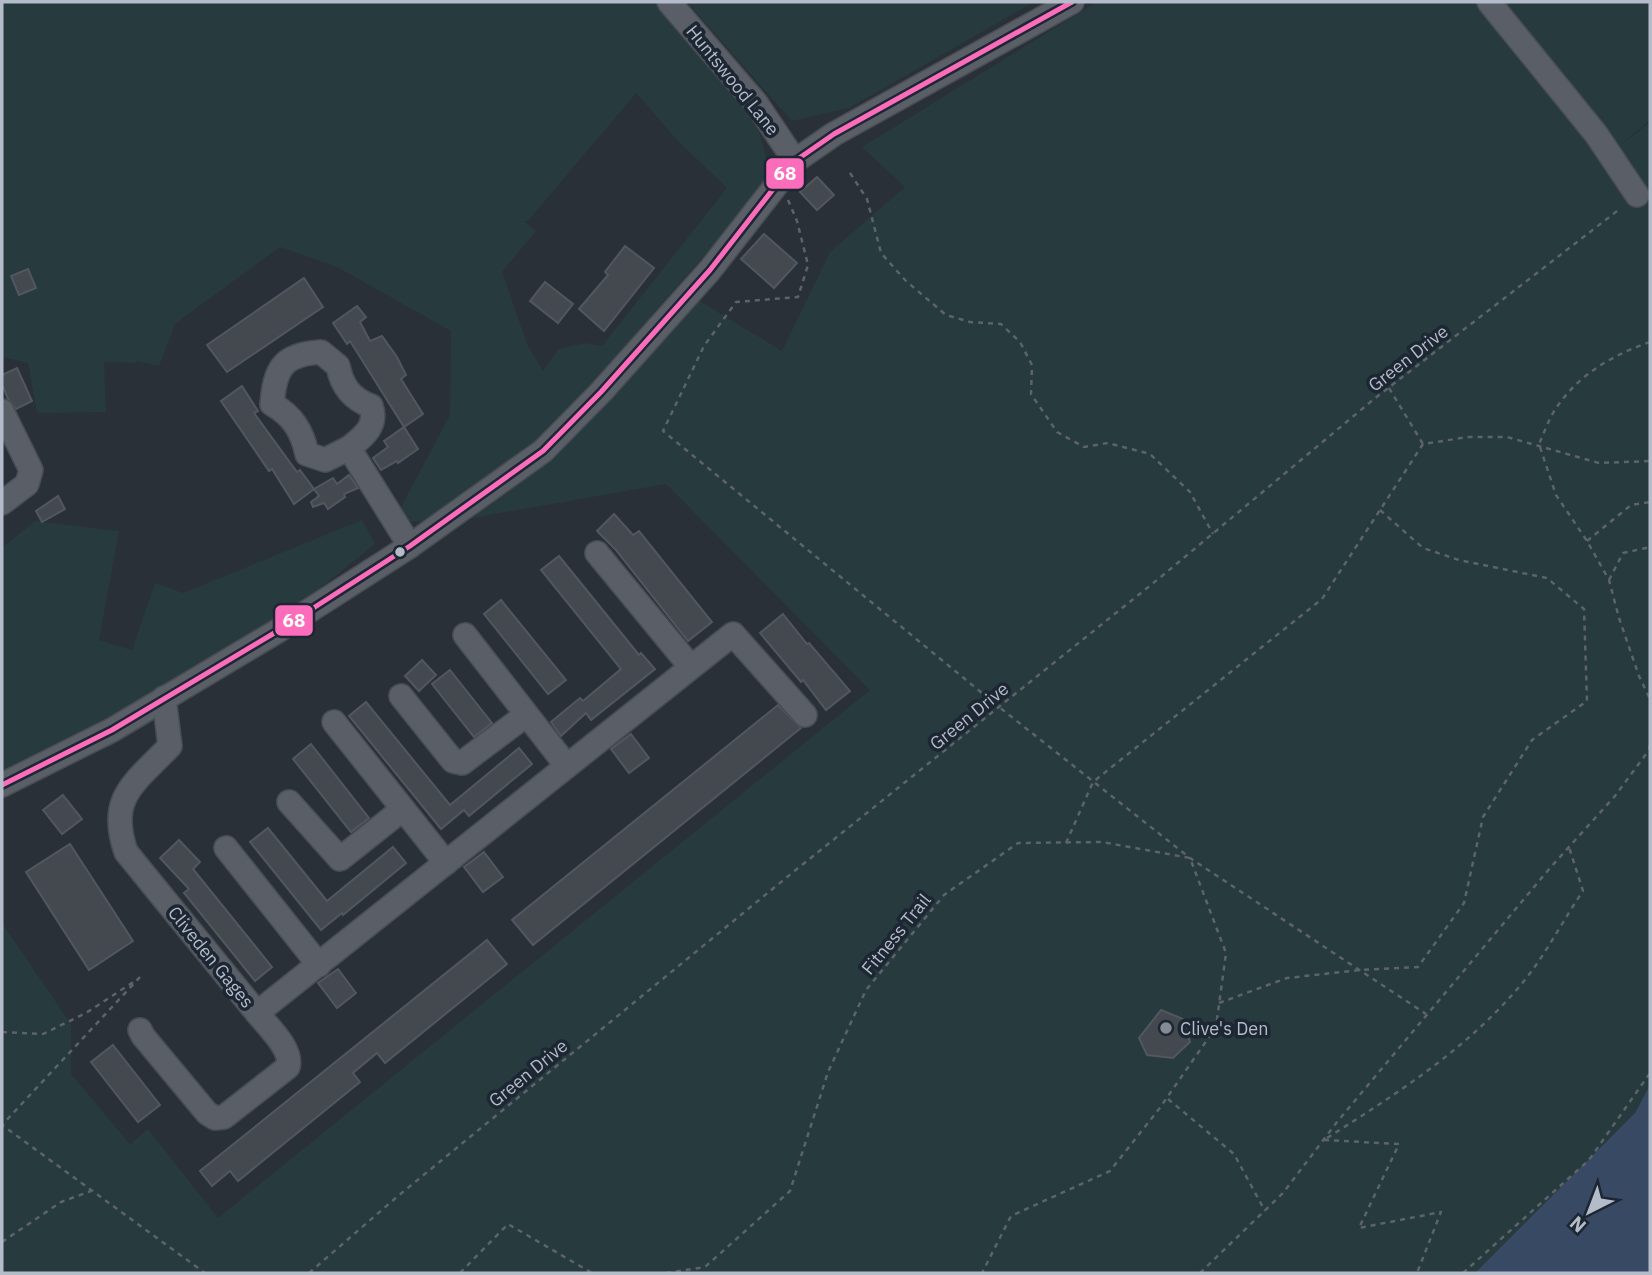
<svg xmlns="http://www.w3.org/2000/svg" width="1652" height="1275" viewBox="0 0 1652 1275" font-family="'IBM Plex Sans',sans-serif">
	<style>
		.green { fill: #273a3e; fill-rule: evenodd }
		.water { fill: #384963 }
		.building { fill: #444950; stroke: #52575f; stroke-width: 2 }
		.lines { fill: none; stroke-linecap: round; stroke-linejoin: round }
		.minor-casing { stroke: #484c53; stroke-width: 26 }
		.path { stroke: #5d636a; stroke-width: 2.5; stroke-dasharray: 5 5; stroke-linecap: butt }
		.minor { stroke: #5a5e66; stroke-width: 23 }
		.bus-1-casing { stroke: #1d2633; stroke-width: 10 }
		.bus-1 { stroke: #fb6dba; stroke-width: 5 }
		.bus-dot { fill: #b4bcc9; stroke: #1d2633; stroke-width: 2.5 }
		.poi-dot { fill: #848b96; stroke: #1d2633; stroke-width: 2.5 }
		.labels { text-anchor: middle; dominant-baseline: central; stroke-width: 7; stroke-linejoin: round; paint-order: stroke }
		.street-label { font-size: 18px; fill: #b4bcc9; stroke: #1d2633 }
		.poi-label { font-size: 18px; fill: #b4bcc9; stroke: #1d2633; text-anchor: start }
		.line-badge { stroke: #1d2633; stroke-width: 2.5 }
		.badge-label { font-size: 19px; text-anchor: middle; font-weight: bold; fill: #fff }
	</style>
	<rect width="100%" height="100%" fill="#2a3038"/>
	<g class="green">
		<path d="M 2,2 L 657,2 L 745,110 L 759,132 L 767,160 L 763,189 L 541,441 L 422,522 L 406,521 L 399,511 L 450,415 L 451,331 L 337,267 L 280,247 L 175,324 L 159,366 L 137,361 L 136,363 L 104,362 L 106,412 L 37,413 L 28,363 L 2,357 ZM 636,93 L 678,141 L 727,188 L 602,346 L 585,343 L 558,349 L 543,371 L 528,346 L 502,272 L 536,231 L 524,221 L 528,221 Z"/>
		<polygon points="687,2 1034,2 849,108 792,121"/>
		<polygon points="1097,2 1650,2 1650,120 1616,149 1650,122 1650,1085 1635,1113 1475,1273 2,1273 2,923 71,1024 71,1074 130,1144 148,1129 218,1218 870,690 666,484 472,518 555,454 696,299 782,351 830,252 905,187 862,147"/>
		<polygon points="362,520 375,544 154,721 109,747 2,790 2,548 35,521 119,531 99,640 132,650 155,583 183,593"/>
	</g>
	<polygon class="water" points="1650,1085 1650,1273 1475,1273 1635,1113"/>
	<g class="building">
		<polygon points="817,177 834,195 817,210 800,192"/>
		<polygon points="764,234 797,263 774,288 741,259"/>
		<polygon points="625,246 654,268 604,331 579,309 608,275 605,272"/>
		<polygon points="28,269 36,288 19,295 11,276"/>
		<polygon points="304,278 323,307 227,372 207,345"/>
		<polygon points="545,282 573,304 558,323 530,301"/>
		<polygon points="357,306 366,317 360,322 370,341 382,336 397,357 406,375 401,379 423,414 404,427 350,341 347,344 333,323"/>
		<polygon points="17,368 32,401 16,409 8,399 2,384 2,375"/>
		<polygon points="242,386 258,411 254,413 297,472 300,470 314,489 294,504 272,469 269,471 221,401"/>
		<polygon points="404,427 418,449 398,463 397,461 381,470 373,458 388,447 384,441"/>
		<polygon points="349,475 358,488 344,494 345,497 328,509 324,503 313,507 311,502 319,496 314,489 333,478 337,484"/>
		<polygon points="58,496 65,509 42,522 36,511"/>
		<polygon points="614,514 633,535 639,531 712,622 688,641 615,549 597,531"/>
		<polygon points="559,556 639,655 641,653 655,669 591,720 586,713 561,736 551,722 580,698 583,701 621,669 541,570"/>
		<polygon points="501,600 566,680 548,694 484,614"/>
		<polygon points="783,614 807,644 809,643 850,691 826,710 803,680 801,682 760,633"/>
		<polygon points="422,660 436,675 419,691 405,676"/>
		<polygon points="450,670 492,723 474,737 432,684"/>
		<polygon points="366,702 450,805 519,748 532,764 469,816 464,810 441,829 349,716"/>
		<polygon points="778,705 801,728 533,945 512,920"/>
		<polygon points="631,734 649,758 629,773 611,749"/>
		<polygon points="311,744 369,818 351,832 293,759"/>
		<polygon points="63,795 82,819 62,834 43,810"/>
		<polygon points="268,828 327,901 393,847 406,863 343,915 342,913 321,930 250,842"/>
		<polygon points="179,840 200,862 193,869 272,967 255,981 184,893 189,889 160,858"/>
		<polygon points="70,844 133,941 89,970 26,872"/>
		<polygon points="484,852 503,877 483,892 464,867"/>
		<polygon points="487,940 507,964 385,1063 377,1053 353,1073 360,1082 238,1181 230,1171 212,1186 200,1171"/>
		<polygon points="338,969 356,993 337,1008 318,983"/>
		<polygon points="1161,1010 1183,1019 1190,1042 1173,1058 1147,1055 1139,1038"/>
		<polygon points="113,1045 160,1105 138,1122 91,1062"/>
	</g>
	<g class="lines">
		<g class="minor-casing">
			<g id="minor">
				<polyline points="669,2 756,103 795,161"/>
				<polyline points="1489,2 1596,134 1637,195"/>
				<polyline points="2,411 31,470 27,484 2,503"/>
				<path d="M 349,448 C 363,437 378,426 371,406 C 352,399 342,387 338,366 L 321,352 C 283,354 275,368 272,404 C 293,416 302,431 307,454 L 325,460 L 349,448 L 410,546"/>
				<polyline points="597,553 690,666"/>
				<polyline points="465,635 566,765"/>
				<polyline points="401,696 453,761 462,763 526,715"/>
				<path d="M 164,698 L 170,746 C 135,783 107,797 126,852 L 257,1013 L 733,634 L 805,715"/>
				<polyline points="334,722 446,863"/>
				<polyline points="2,785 112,730 276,632 410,546 543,451 601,392 710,270 795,161 834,134 1072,2"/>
				<polyline points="289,802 340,859 403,809"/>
				<polyline points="226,848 319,965"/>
				<path d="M 140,1030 L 143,1036 L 207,1113 L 215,1118 L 224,1117 L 288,1067 C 293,1049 268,1027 257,1013"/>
			</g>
		</g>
		<g class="path">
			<polyline points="850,173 867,199 881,253 906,281 946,315 970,322 1001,324 1020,342 1032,365 1031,394 1057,432 1084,447 1108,443 1150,454 1190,492 1213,534"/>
			<polyline points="788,200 797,221 808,265 798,297 736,302 704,346 663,431 999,707 1190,858 1426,1014"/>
			<path d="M 1650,342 C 1615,354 1581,373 1559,404 C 1550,415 1545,431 1539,444 L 1556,495 L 1587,541 L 1609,580 L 1619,618 L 1639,676 L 1650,699"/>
			<polyline points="1389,388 1423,444"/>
			<polyline points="1587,541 1631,505 1650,502"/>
			<polyline points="1609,580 1623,553 1646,548 1650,549"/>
			<polyline points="1066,843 1093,782 1322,599 1423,444 1468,437 1507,437 1599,463 1650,461"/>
			<polyline points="140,977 2,1125 205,1273"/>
			<polyline points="1219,1003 1287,978 1360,970 1418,967 1464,903 1483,817 1532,740 1587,701 1584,609 1547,578 1459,560 1423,548 1380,510"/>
			<polyline points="2,1032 43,1034 86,1013 135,981"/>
			<polyline points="1168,1099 1234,1154 1265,1211"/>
			<path d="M 1327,1138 C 1398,1093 1470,1047 1524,981 C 1546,954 1563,920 1583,891 L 1569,847"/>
			<polyline points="1324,1140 1399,1144 1359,1228 1441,1212 1417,1273"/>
			<polyline points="2,1242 61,1202 91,1191"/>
			<polyline points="309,1273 398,1196 792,873 1162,576 1374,399 1621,208"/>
			<polyline points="460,1273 508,1224 592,1273"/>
			<polyline points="666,1273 705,1267 790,1191 828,1072 866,990 944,895 1018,843 1102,842 1190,858 1226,953 1216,1027 1159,1109 1110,1171 1011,1216 982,1273"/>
			<polyline points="1200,1273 1283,1193 1337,1122 1550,868 1615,796 1649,750 1650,741"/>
			<polyline points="1463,1273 1589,1160 1650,1073"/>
		</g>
		<use href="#minor" class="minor"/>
		<g class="bus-1-casing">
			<polyline id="bus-1" points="2,785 112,730 276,632 410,546 543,451 601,392 710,270 795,161 834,134 1072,2"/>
		</g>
		<use href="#bus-1" class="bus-1"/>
	</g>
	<circle class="bus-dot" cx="400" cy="552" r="6"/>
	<circle class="poi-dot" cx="1166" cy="1028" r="7"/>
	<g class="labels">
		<g class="street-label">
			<text transform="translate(733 80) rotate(51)">Huntswood Lane</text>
			<text transform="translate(1408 358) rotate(-38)">Green Drive</text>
			<text transform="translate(969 716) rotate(-39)">Green Drive</text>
			<text transform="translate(896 934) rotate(-51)">Fitness Trail</text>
			<text transform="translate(211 957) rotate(51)">Cliveden Gages</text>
			<text transform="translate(528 1073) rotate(-39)">Green Drive</text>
		</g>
		<g class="poi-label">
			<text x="1180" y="1028">Clive's Den</text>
		</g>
	</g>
	<g class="line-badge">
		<rect x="765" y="157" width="40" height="33" rx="7" fill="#fb6dba"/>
		<rect x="274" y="604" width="40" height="33" rx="7" fill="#fb6dba"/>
	</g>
	<g class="badge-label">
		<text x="785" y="180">68</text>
		<text x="294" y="627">68</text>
	</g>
	<rect width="1652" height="1275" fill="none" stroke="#b4bcc9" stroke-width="7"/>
	<g transform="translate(1589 1212) rotate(222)" stroke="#1d2633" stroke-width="5" paint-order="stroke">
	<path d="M0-5L12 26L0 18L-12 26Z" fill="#b4bcc9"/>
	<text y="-10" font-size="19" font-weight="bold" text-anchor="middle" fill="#b4bcc9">N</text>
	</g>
</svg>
